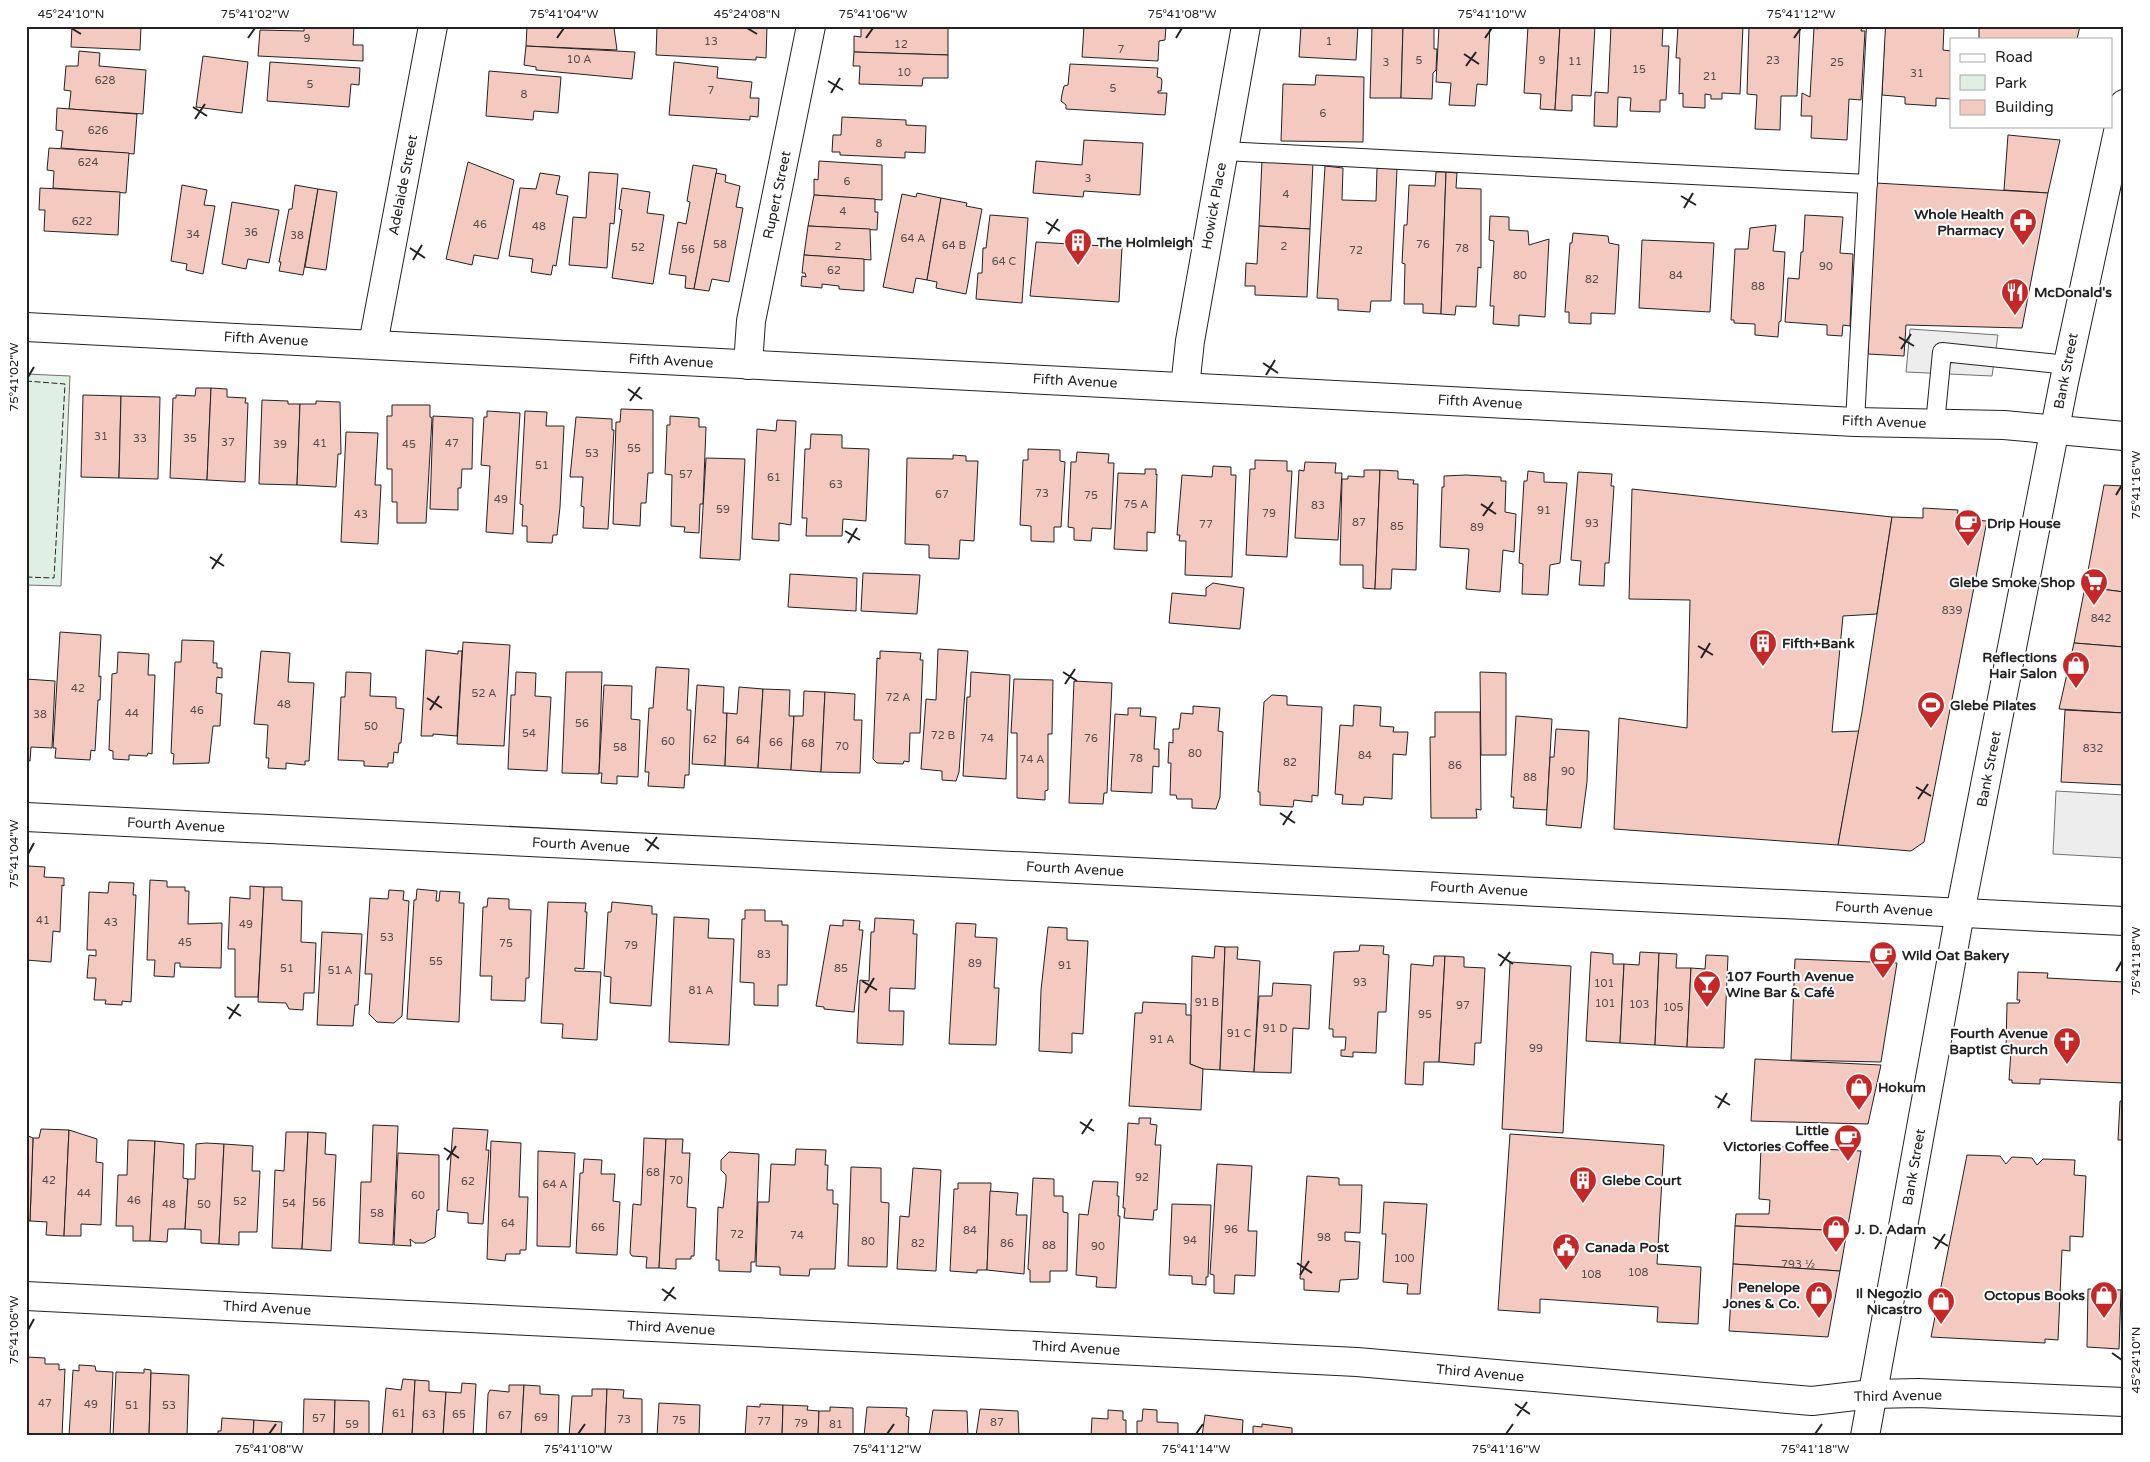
<svg xmlns="http://www.w3.org/2000/svg" width="2150" height="1462" viewBox="0 0 2150 1462" font-family="'Varela Round',sans-serif">
	<style>
		.green { fill: #e0efe3; stroke: #6f6f6f }
		.parking { fill: #ededed; stroke: #6f6f6f }
		.building { fill: #f3c9c0; stroke: #222 }
		.lines { fill: none; stroke-linecap: round; stroke-linejoin: round }
		.service-casing { stroke: #222; stroke-width: 20 }
		.minor-casing { stroke: #222; stroke-width: 30 }
		.tertiary-casing { stroke: #222; stroke-width: 30 }
		.primary-casing { stroke: #222; stroke-width: 30 }
		.service { stroke: #fff; stroke-width: 18 }
		.minor { stroke: #fff; stroke-width: 28 }
		.tertiary { stroke: #fff; stroke-width: 28 }
		.primary { stroke: #fff; stroke-width: 28 }
		.fence { stroke: #222; stroke-width: 1; stroke-dasharray: 6 2.5; stroke-linecap: butt }
		.ticks { fill: none; stroke: #222; stroke-width: 2 }
		.labels { text-anchor: middle; dominant-baseline: central; stroke-width: 4; stroke-linejoin: round; paint-order: stroke }
		.number-label { font-size: 11px; fill: #564c4a }
		.street-label { font-size: 14px; fill: #222; stroke: #fff }
		.poi-label { font-size: 14px; font-weight: bold; fill: #222; stroke: #fff; text-anchor: start }
		.neatline { fill: none; stroke: #222; stroke-width: 2 }
		.ticks-label { font-size: 12px; text-anchor: middle; fill: #222 }
	</style>
	<rect width="100%" height="100%" fill="#fff"/>
	<polygon class="green" points="26,374 70,376 61,586 26,585"/>
	<g class="parking">
		<polygon points="1910,329 1998,335 1992,376 1906,372"/>
		<polygon points="2056,791 2124,795 2124,858 2053,854"/>
	</g>
	<g class="building">
		<polygon points="72,26 141,26 140,50 71,47"/>
		<polygon points="304,26 354,26 353,45 363,45 363,61 258,56 260,30 304,31"/>
		<polygon points="527,26 614,28 617,50 526,46"/>
		<polygon points="657,26 767,26 766,58 756,57 756,60 656,55"/>
		<polygon points="861,26 948,27 948,55 854,52 854,36 861,37"/>
		<polygon points="1084,26 1166,26 1165,40 1159,41 1158,61 1082,57"/>
		<polygon points="1301,26 1358,26 1356,60 1299,57"/>
		<polygon points="1372,26 1403,26 1401,98 1370,98"/>
		<polygon points="1403,26 1434,26 1434,49 1437,49 1436,70 1433,73 1432,99 1401,98"/>
		<polygon points="1439,26 1490,26 1487,85 1477,84 1475,106 1449,105 1451,83 1436,82"/>
		<polygon points="1528,26 1560,26 1555,110 1540,109 1541,94 1524,93"/>
		<polygon points="1560,26 1595,26 1591,96 1572,95 1572,111 1555,110"/>
		<polygon points="1611,26 1663,26 1662,46 1669,46 1666,100 1660,100 1660,112 1630,111 1631,98 1618,97 1617,127 1594,126 1595,92 1608,93"/>
		<polygon points="1678,26 1743,26 1740,94 1722,93 1722,99 1711,99 1711,95 1705,94 1705,108 1683,107 1683,93 1679,94 1680,58 1676,58"/>
		<polygon points="1749,26 1800,27 1797,96 1781,96 1780,130 1755,129 1757,95 1747,94"/>
		<polygon points="1818,26 1862,26 1861,31 1865,31 1861,100 1849,99 1847,140 1811,138 1812,116 1801,116 1802,93 1810,97 1814,28 1818,29"/>
		<polygon points="1885,26 1944,26 1943,50 1951,51 1951,99 1936,98 1936,106 1905,104 1905,97 1882,95"/>
		<polygon points="1979,26 2080,26 2077,39 1979,39"/>
		<polygon points="526,46 635,52 632,79 536,70 536,67 524,65"/>
		<polygon points="79,51 100,53 99,66 146,70 143,114 69,109 71,91 64,90 66,66 78,66"/>
		<polygon points="854,52 948,55 948,78 923,78 922,86 859,84 860,66 853,66"/>
		<polygon points="203,56 248,62 242,113 196,107"/>
		<polygon points="270,62 360,68 359,85 351,84 349,107 267,101"/>
		<polygon points="674,62 718,67 717,78 752,82 750,98 759,98 758,117 750,116 750,120 669,115"/>
		<polygon points="1070,64 1158,68 1157,77 1161,78 1162,81 1161,91 1158,91 1158,93 1167,93 1165,115 1066,109 1066,105 1061,101 1062,94 1064,86 1068,85"/>
		<polygon points="489,71 561,77 558,113 534,111 533,120 486,116"/>
		<polygon points="1316,75 1364,77 1363,142 1281,141 1283,84 1315,85"/>
		<polygon points="57,108 137,114 134,154 61,148 63,131 56,130"/>
		<polygon points="842,117 906,120 906,125 926,126 925,153 905,152 905,158 840,155 840,152 832,152 833,135 841,135"/>
		<polygon points="2008,135 2060,140 2048,193 2004,190"/>
		<polygon points="1084,140 1143,143 1140,195 1084,191 1083,197 1033,193 1036,161 1082,165"/>
		<polygon points="49,148 129,153 126,193 53,188 54,171 47,170"/>
		<polygon points="1262,160 1313,162 1310,229 1259,226"/>
		<polygon points="819,161 882,165 882,200 814,195 814,179 818,180"/>
		<polygon points="468,162 514,180 498,259 474,255 472,265 446,259"/>
		<polygon points="693,165 717,169 694,289 685,288 686,276 669,274 678,222 686,224 690,202 687,201"/>
		<polygon points="1325,166 1343,168 1342,200 1376,201 1377,168 1397,169 1391,301 1371,301 1370,312 1338,310 1338,299 1317,298"/>
		<polygon points="589,172 618,174 614,224 610,223 607,268 569,265 573,217 586,218"/>
		<polygon points="1436,172 1446,172 1441,314 1423,313 1423,304 1404,304 1405,264 1402,263 1404,225 1407,225 1409,185 1435,186"/>
		<polygon points="1446,172 1457,173 1456,188 1481,189 1481,268 1478,267 1476,307 1456,306 1455,315 1441,314"/>
		<polygon points="540,173 560,176 556,194 568,196 556,266 553,265 551,275 531,272 533,259 509,256 520,188 536,189"/>
		<polygon points="716,173 726,175 725,182 740,186 736,207 743,208 729,282 712,279 709,291 694,289"/>
		<polygon points="1876,183 2048,193 2022,328 1906,325 1904,356 1868,354"/>
		<polygon points="182,185 207,190 204,205 215,206 203,274 186,270 187,264 171,261"/>
		<polygon points="295,185 318,189 303,275 279,271 281,262 279,262 289,209 292,209"/>
		<polygon points="40,188 120,192 118,235 44,231 45,210 39,210"/>
		<polygon points="622,188 650,192 647,213 664,215 653,284 612,278 622,210 619,209"/>
		<polygon points="318,189 337,192 326,270 305,267"/>
		<polygon points="917,193 941,198 927,280 916,278 913,293 883,287 902,194 916,197"/>
		<polygon points="814,195 875,199 875,212 878,212 877,230 808,226"/>
		<polygon points="941,198 967,203 966,206 982,209 966,294 936,288 937,282 927,280"/>
		<polygon points="232,202 279,210 269,263 248,259 246,269 222,264"/>
		<polygon points="990,215 1028,218 1022,303 976,299 978,273 982,273 983,248 986,248"/>
		<polygon points="1805,215 1843,217 1840,253 1853,254 1850,326 1843,325 1842,336 1827,335 1827,325 1785,322 1788,278 1799,279 1801,252 1803,252"/>
		<polygon points="1490,216 1509,217 1509,230 1528,231 1529,245 1549,239 1545,317 1519,315 1519,326 1493,324 1494,306 1490,306 1494,241 1489,240"/>
		<polygon points="1776,225 1773,251 1785,252 1781,321 1779,322 1778,337 1755,335 1755,324 1734,323 1734,320 1731,320 1735,249 1748,249 1750,228"/>
		<polygon points="808,226 870,229 871,260 804,255"/>
		<polygon points="1259,226 1310,229 1307,297 1255,295 1255,286 1245,286 1246,263 1257,264"/>
		<polygon points="1573,233 1608,236 1609,243 1619,245 1615,314 1591,313 1591,324 1569,323 1569,312 1565,312 1570,243 1572,243"/>
		<polygon points="1642,240 1714,243 1710,312 1639,308"/>
		<polygon points="1036,242 1122,247 1119,302 1030,296"/>
		<polygon points="804,255 864,259 864,291 839,289 839,286 822,284 822,288 801,286 802,276 806,277 805,273 802,273"/>
		<polygon points="196,388 211,388 207,480 170,478 173,398 176,398 176,395 195,396"/>
		<polygon points="211,388 227,389 227,397 246,398 245,403 248,403 245,482 207,480"/>
		<polygon points="83,395 121,396 119,478 81,477"/>
		<polygon points="121,396 160,397 158,479 119,478"/>
		<polygon points="262,400 288,401 288,404 300,404 297,485 259,484"/>
		<polygon points="316,401 340,402 341,454 338,454 336,487 297,485 300,404 316,404"/>
		<polygon points="392,405 430,405 430,417 432,418 426,523 397,523 397,502 392,502 392,469 387,469 387,416 392,416"/>
		<polygon points="621,409 653,410 653,473 648,473 646,503 641,503 640,526 613,524 616,422 620,422"/>
		<polygon points="487,411 520,413 513,534 486,532 490,466 481,465 484,417 487,417"/>
		<polygon points="525,411 547,412 546,426 564,426 560,507 557,535 553,535 552,543 527,542 527,526 522,526 523,505 520,504"/>
		<polygon points="433,416 473,418 472,469 462,469 461,488 458,488 458,510 430,509"/>
		<polygon points="670,416 699,418 699,427 706,427 703,504 700,504 699,533 684,532 685,527 671,526 672,475 665,474 667,425 670,425"/>
		<polygon points="576,417 612,419 612,430 614,430 608,529 583,528 584,507 581,506 583,477 570,477"/>
		<polygon points="777,420 796,421 791,525 779,523 779,541 752,539 757,429 776,431"/>
		<polygon points="346,432 378,433 375,485 381,485 378,544 341,542"/>
		<polygon points="811,434 842,435 842,448 869,449 866,521 843,519 842,536 806,536 807,518 802,518 805,449 810,449"/>
		<polygon points="1028,449 1060,450 1060,461 1065,462 1061,527 1054,527 1054,542 1031,541 1031,526 1020,525 1023,460 1028,460"/>
		<polygon points="1077,452 1109,454 1108,463 1114,463 1111,529 1092,528 1091,541 1074,540 1074,528 1068,527 1071,462 1076,462"/>
		<polygon points="953,455 966,456 966,461 978,461 974,541 960,540 959,559 929,558 929,545 905,544 907,458 953,459"/>
		<polygon points="706,458 745,459 740,560 700,558"/>
		<polygon points="1255,460 1287,461 1287,471 1292,471 1287,557 1246,555 1250,469 1255,469"/>
		<polygon points="1305,462 1336,463 1335,473 1342,473 1338,540 1295,538 1299,470 1304,471"/>
		<polygon points="1213,466 1231,467 1231,475 1236,475 1232,577 1185,575 1186,541 1179,541 1180,535 1177,535 1182,475 1212,477"/>
		<polygon points="1145,469 1156,469 1156,475 1157,474 1155,533 1147,532 1147,551 1114,549 1118,473 1145,474"/>
		<polygon points="1364,470 1380,470 1375,589 1363,588 1363,565 1340,565 1342,479 1348,479 1348,476 1364,477"/>
		<polygon points="1380,470 1398,471 1398,479 1414,480 1413,484 1418,484 1416,570 1392,569 1391,589 1375,589"/>
		<polygon points="1528,471 1544,473 1544,482 1567,483 1560,563 1550,565 1548,595 1522,594 1523,564 1519,563 1524,481 1527,481"/>
		<polygon points="1578,472 1612,474 1611,486 1614,486 1609,563 1605,563 1604,586 1579,585 1581,561 1571,560"/>
		<polygon points="1466,475 1501,477 1501,481 1506,481 1505,512 1516,514 1514,552 1503,550 1500,592 1466,589 1469,549 1440,547 1442,487 1444,487 1444,476"/>
		<polygon points="2104,485 2124,486 2124,592 2085,587"/>
		<polygon points="1632,489 1892,517 1877,614 1843,616 1832,732 1859,731 1838,845 1614,829 1619,718 1687,728 1690,600 1629,599"/>
		<polygon points="1923,508 1958,510 1957,519 1987,521 1924,842 1911,851 1838,845 1862,712 1892,517 1923,518"/>
		<polygon points="863,573 920,575 917,614 861,611"/>
		<polygon points="790,574 857,578 856,611 788,607"/>
		<polygon points="1213,583 1244,588 1240,629 1169,623 1172,593 1206,596 1206,588"/>
		<polygon points="2085,587 2124,592 2124,647 2074,643"/>
		<polygon points="60,632 101,635 99,673 99,677 101,676 100,700 98,700 95,751 91,750 90,760 55,758 56,748 53,748"/>
		<polygon points="182,640 214,641 213,663 217,663 217,668 222,668 222,678 217,677 216,693 222,694 220,726 213,726 209,763 173,764 174,754 171,753 175,662 181,662"/>
		<polygon points="463,642 510,645 504,746 457,744"/>
		<polygon points="2074,643 2124,647 2124,713 2059,709"/>
		<polygon points="938,649 968,651 959,772 956,781 942,780 942,771 921,769 926,699 936,700"/>
		<polygon points="426,650 458,654 458,651 462,651 457,736 433,734 433,736 421,736"/>
		<polygon points="261,651 290,653 288,682 314,683 309,761 305,761 305,765 286,763 286,769 268,768 269,758 266,758 268,725 254,724"/>
		<polygon points="880,651 921,653 920,660 923,660 920,733 910,733 909,762 904,761 903,764 877,763 873,759 877,658 880,659"/>
		<polygon points="118,652 149,654 148,675 155,675 152,754 148,753 147,756 129,755 129,760 113,759 113,751 109,750 112,674 117,673"/>
		<polygon points="656,667 689,669 687,710 691,710 689,775 685,775 684,788 648,786 649,772 645,772 649,708 653,708"/>
		<polygon points="346,672 371,673 370,696 396,697 396,708 404,709 401,743 399,743 398,753 394,752 393,763 388,763 388,767 364,766 364,761 338,760 341,697 345,697"/>
		<polygon points="516,672 536,673 535,696 551,697 547,771 508,769 511,695 515,695"/>
		<polygon points="566,672 602,672 599,774 562,773"/>
		<polygon points="971,672 1010,675 1006,779 963,776 967,697 970,697"/>
		<polygon points="1480,672 1506,673 1506,755 1481,755"/>
		<polygon points="26,679 55,681 52,748 31,747 30,761 26,760"/>
		<polygon points="1014,679 1053,680 1052,734 1048,734 1048,790 1045,791 1045,800 1017,798 1017,733 1011,733"/>
		<polygon points="1074,681 1112,683 1107,793 1104,793 1103,804 1069,803"/>
		<polygon points="604,685 632,686 631,719 640,720 638,777 617,776 617,784 601,783 602,773 599,773"/>
		<polygon points="697,685 724,687 723,713 727,713 725,766 692,764"/>
		<polygon points="739,687 763,689 758,768 725,766 727,713 737,714"/>
		<polygon points="763,689 790,690 789,716 794,716 791,770 758,768"/>
		<polygon points="804,691 825,692 821,772 791,770 794,716 803,716"/>
		<polygon points="825,692 855,694 854,720 862,720 860,773 821,772"/>
		<polygon points="1272,695 1287,696 1287,705 1322,707 1318,796 1312,795 1312,802 1294,800 1293,807 1260,805 1260,792 1258,792 1264,702"/>
		<polygon points="1354,705 1381,707 1380,726 1394,727 1393,732 1408,732 1406,755 1393,754 1392,799 1364,797 1363,805 1342,804 1343,795 1335,794 1340,725 1353,726"/>
		<polygon points="1193,706 1220,708 1218,731 1223,732 1220,797 1216,809 1192,808 1192,799 1177,799 1176,795 1170,795 1171,763 1168,763 1169,742 1173,743 1173,729 1179,729 1181,713 1193,714"/>
		<polygon points="1128,708 1141,708 1140,716 1156,717 1154,749 1159,749 1159,767 1153,766 1152,793 1111,791 1115,714 1128,715"/>
		<polygon points="2065,710 2124,713 2124,785 2061,782"/>
		<polygon points="1435,712 1480,712 1481,810 1476,809 1477,818 1431,818 1430,737 1435,737"/>
		<polygon points="1516,716 1552,719 1547,810 1513,808 1514,797 1511,797"/>
		<polygon points="1556,729 1589,731 1587,782 1581,828 1546,825 1550,757 1554,757"/>
		<polygon points="26,866 28,866 26,908"/>
		<polygon points="28,866 45,867 44,877 64,878 64,886 62,885 60,932 53,931 51,962 26,960"/>
		<polygon points="150,880 167,881 167,887 185,887 185,891 189,891 188,924 222,923 221,968 180,967 180,963 175,963 174,977 154,976 155,960 147,960"/>
		<polygon points="109,882 134,883 133,895 136,895 131,1002 122,1001 122,1005 105,1004 106,1000 94,1000 96,978 87,978 89,955 96,956 96,950 87,950 89,892 108,893"/>
		<polygon points="250,886 264,887 258,997 235,997 235,949 228,949 230,897 250,899"/>
		<polygon points="264,887 282,887 282,900 302,901 301,942 316,943 314,993 304,993 303,1010 289,1009 286,1003 258,1002"/>
		<polygon points="417,889 437,891 436,901 439,901 440,891 460,892 459,903 464,903 459,1022 407,1019 414,900 416,900"/>
		<polygon points="389,890 404,891 403,900 409,901 402,1016 394,1023 377,1022 369,1014 372,974 365,974 370,898 388,899"/>
		<polygon points="488,898 509,899 509,909 531,910 529,978 526,978 525,1001 491,1000 492,976 480,976 483,907 487,907"/>
		<polygon points="548,902 586,903 585,912 587,912 584,969 575,968 575,971 601,972 597,1040 562,1038 563,1024 541,1023"/>
		<polygon points="612,902 652,906 652,914 657,914 651,1006 610,1003 611,977 604,976 608,912 611,912"/>
		<polygon points="745,910 765,910 765,921 782,921 782,925 788,925 787,985 778,985 778,1006 754,1005 754,983 740,982 742,919 745,919"/>
		<polygon points="674,917 709,919 708,938 734,939 729,1045 669,1042"/>
		<polygon points="875,918 914,920 913,934 917,934 915,989 890,988 889,1011 904,1011 903,1045 857,1043 860,980 869,981 871,932 874,932"/>
		<polygon points="843,920 860,921 859,930 863,930 854,1012 824,1009 824,1007 816,1006 830,925 843,926"/>
		<polygon points="956,923 976,924 975,937 997,938 994,988 999,988 996,1045 949,1044"/>
		<polygon points="1048,927 1067,928 1067,940 1088,941 1083,1034 1072,1033 1072,1053 1039,1051 1041,990"/>
		<polygon points="322,932 362,934 358,1005 355,1005 353,1026 317,1025"/>
		<polygon points="1360,945 1384,946 1383,954 1389,955 1386,1012 1378,1012 1376,1053 1353,1052 1353,1057 1341,1056 1341,1050 1345,1050 1346,1037 1333,1037 1333,1029 1329,1029 1334,952 1359,951"/>
		<polygon points="1215,946 1225,947 1220,1070 1203,1069 1190,1064 1192,956 1214,958"/>
		<polygon points="1225,947 1238,947 1237,959 1260,961 1254,1072 1220,1070"/>
		<polygon points="1591,952 1613,954 1613,964 1624,964 1620,1043 1586,1041"/>
		<polygon points="1640,952 1659,953 1655,1045 1620,1043 1624,964 1639,965"/>
		<polygon points="1659,953 1677,954 1676,968 1691,968 1687,1047 1655,1045"/>
		<polygon points="1706,955 1728,956 1724,1048 1687,1047 1691,968 1705,969"/>
		<polygon points="1434,956 1445,956 1439,1062 1424,1062 1423,1085 1405,1084 1411,964 1433,966"/>
		<polygon points="1445,956 1464,957 1464,967 1485,968 1481,1043 1475,1043 1474,1065 1439,1062"/>
		<polygon points="1795,959 1897,963 1881,1062 1791,1060"/>
		<polygon points="1510,962 1571,966 1563,1133 1502,1129"/>
		<polygon points="2018,972 2048,973 2047,978 2124,982 2124,1140 2118,1140 2120,1101 2122,1101 2123,1083 2040,1079 2040,1084 2012,1083 2012,1080 2009,1080 2011,1051 2006,1050 2007,1003 2019,1003 2020,1000 2017,1000"/>
		<polygon points="1273,983 1311,985 1309,1029 1293,1028 1291,1073 1254,1072 1259,996 1272,996"/>
		<polygon points="1143,1002 1186,1004 1186,1015 1191,1015 1190,1064 1203,1069 1201,1110 1129,1106 1135,1013 1142,1013"/>
		<polygon points="1755,1059 1881,1065 1868,1124 1751,1121"/>
		<polygon points="1139,1118 1151,1118 1150,1124 1157,1125 1155,1145 1161,1145 1157,1210 1154,1210 1153,1220 1124,1218 1125,1208 1123,1208 1128,1123 1139,1124"/>
		<polygon points="373,1125 398,1126 393,1245 359,1243 361,1182 371,1182"/>
		<polygon points="453,1128 488,1130 486,1150 489,1150 483,1224 468,1223 468,1213 447,1211"/>
		<polygon points="41,1129 69,1130 64,1236 46,1235 47,1222 30,1221 33,1138 39,1138"/>
		<polygon points="69,1130 97,1139 96,1162 103,1163 101,1225 81,1224 81,1236 64,1236"/>
		<polygon points="286,1132 308,1132 302,1249 272,1248 275,1170 284,1171"/>
		<polygon points="308,1132 326,1133 325,1154 336,1155 331,1251 302,1249"/>
		<polygon points="1510,1134 1664,1145 1657,1264 1701,1267 1698,1324 1657,1322 1658,1307 1540,1299 1540,1313 1498,1310"/>
		<polygon points="26,1135 33,1138 30,1221 26,1221"/>
		<polygon points="644,1138 666,1139 659,1268 646,1268 647,1257 632,1256 630,1253 633,1204 641,1205"/>
		<polygon points="666,1139 683,1139 682,1153 690,1153 687,1207 696,1208 694,1256 691,1256 691,1259 676,1259 676,1269 659,1268"/>
		<polygon points="128,1140 155,1141 150,1241 133,1241 133,1226 116,1226 118,1175 127,1175"/>
		<polygon points="155,1141 184,1144 183,1178 188,1179 185,1229 168,1229 167,1242 150,1241"/>
		<polygon points="491,1141 521,1143 519,1197 528,1197 526,1250 520,1250 520,1254 506,1254 505,1261 487,1259"/>
		<polygon points="206,1143 224,1144 219,1244 201,1243 201,1230 185,1229 188,1179 195,1179 196,1144"/>
		<polygon points="224,1144 253,1146 252,1171 260,1171 257,1232 239,1232 239,1245 219,1244"/>
		<polygon points="1761,1146 1861,1151 1847,1231 1735,1226 1736,1214 1769,1214 1770,1200 1759,1199"/>
		<polygon points="796,1149 826,1150 825,1165 828,1165 827,1190 833,1190 833,1204 838,1204 835,1269 810,1269 809,1276 780,1275 780,1267 756,1266 758,1202 769,1202 771,1164 795,1165"/>
		<polygon points="538,1151 575,1153 570,1247 537,1246"/>
		<polygon points="729,1152 759,1154 755,1262 751,1262 751,1272 719,1271 719,1260 716,1260 718,1207 723,1208 726,1181 726,1175 721,1170 721,1160"/>
		<polygon points="398,1153 439,1155 439,1210 437,1210 435,1237 424,1243 415,1243 410,1239 411,1246 394,1245"/>
		<polygon points="1967,1155 2000,1156 2006,1164 2012,1157 2032,1158 2037,1165 2043,1159 2075,1160 2074,1175 2086,1176 2083,1237 2070,1236 2070,1251 2062,1250 2058,1340 2045,1339 2045,1343 1931,1337"/>
		<polygon points="584,1159 602,1160 601,1174 615,1174 613,1201 620,1202 617,1255 576,1253 580,1173 583,1173"/>
		<polygon points="1217,1164 1252,1166 1248,1231 1257,1231 1255,1276 1235,1275 1234,1294 1214,1293 1214,1275 1210,1274"/>
		<polygon points="851,1167 881,1168 881,1202 889,1203 887,1267 848,1266"/>
		<polygon points="913,1168 941,1170 936,1271 897,1269 900,1216 909,1217"/>
		<polygon points="1307,1176 1339,1178 1339,1185 1362,1185 1360,1233 1345,1232 1345,1241 1360,1242 1358,1279 1340,1280 1339,1292 1304,1290 1304,1279 1300,1279"/>
		<polygon points="1033,1178 1054,1179 1054,1196 1063,1196 1063,1212 1068,1213 1067,1271 1050,1271 1050,1282 1030,1282 1030,1270 1028,1269"/>
		<polygon points="1093,1181 1118,1182 1117,1196 1119,1196 1118,1216 1120,1216 1116,1288 1096,1287 1097,1277 1076,1275 1079,1214 1088,1215"/>
		<polygon points="958,1183 991,1183 987,1270 977,1270 977,1273 950,1271 954,1189 958,1189"/>
		<polygon points="990,1191 1018,1193 1016,1215 1027,1215 1024,1274 987,1270"/>
		<polygon points="1384,1202 1427,1204 1420,1294 1407,1294 1408,1284 1383,1282 1386,1234 1382,1234"/>
		<polygon points="1172,1204 1211,1205 1208,1277 1206,1277 1206,1285 1192,1284 1192,1276 1169,1275"/>
		<polygon points="1735,1226 1847,1231 1840,1271 1733,1264"/>
		<polygon points="1733,1264 1840,1271 1828,1337 1729,1331"/>
		<polygon points="2088,1289 2121,1290 2119,1349 2087,1347"/>
		<polygon points="27,1357 45,1358 45,1364 59,1364 59,1370 65,1369 62,1436 26,1436"/>
		<polygon points="79,1365 95,1366 96,1371 113,1372 110,1436 69,1436 73,1370 79,1371"/>
		<polygon points="144,1369 151,1370 149,1436 113,1436 116,1372 144,1373"/>
		<polygon points="151,1373 189,1375 187,1436 149,1436"/>
		<polygon points="403,1379 415,1380 412,1436 382,1436 386,1388 401,1390"/>
		<polygon points="415,1380 429,1381 429,1391 446,1392 443,1436 412,1436"/>
		<polygon points="462,1383 476,1384 473,1436 443,1436 446,1392 461,1393"/>
		<polygon points="509,1385 524,1385 521,1436 486,1436 488,1394 490,1390 509,1392"/>
		<polygon points="524,1385 540,1386 540,1394 559,1395 558,1436 521,1436"/>
		<polygon points="592,1389 607,1389 605,1436 569,1436 572,1396 592,1396"/>
		<polygon points="607,1389 624,1390 623,1398 642,1399 642,1436 605,1436"/>
		<polygon points="304,1399 335,1400 334,1436 303,1436"/>
		<polygon points="335,1400 369,1401 369,1436 334,1436"/>
		<polygon points="659,1403 700,1405 699,1436 657,1436"/>
		<polygon points="760,1404 783,1405 782,1436 745,1436 747,1406 760,1407"/>
		<polygon points="783,1405 808,1406 807,1410 819,1411 818,1436 782,1436"/>
		<polygon points="830,1407 853,1408 853,1436 818,1436 819,1411 830,1411"/>
		<polygon points="867,1407 907,1408 906,1416 909,1417 908,1436 864,1436"/>
		<polygon points="980,1409 1018,1411 1019,1436 976,1436"/>
		<polygon points="1143,1409 1157,1410 1157,1422 1178,1423 1178,1436 1137,1436 1137,1421 1142,1421"/>
		<polygon points="933,1410 967,1411 968,1436 929,1436"/>
		<polygon points="1108,1410 1123,1411 1123,1420 1126,1420 1126,1436 1091,1436 1092,1418 1108,1419"/>
		<polygon points="1205,1415 1243,1420 1242,1436 1202,1436"/>
		<polygon points="222,1418 254,1420 253,1436 218,1436 218,1431 221,1431"/>
		<polygon points="254,1420 282,1422 281,1434 285,1436 253,1436"/>
		<polygon points="1262,1424 1292,1428 1292,1436 1253,1436 1253,1426 1262,1427"/>
	</g>
	<g class="lines">
		<g class="service-casing">
			<g id="service">
				<polyline points="1224,151 1868,184"/>
				<polyline points="1855,422 1876,26"/>
				<polyline points="1935,424 1942,352 2068,365"/>
			</g>
		</g>
		<g class="minor-casing">
			<g id="minor">
				<polyline points="373,344 433,26"/>
				<polyline points="748,365 751,321 811,26"/>
				<polyline points="1185,387 1190,341 1246,26"/>
				<polyline points="26,817 2124,921"/>
				<polyline points="26,1296 1357,1362 1812,1401 1872,1394 1918,1393 2124,1402"/>
			</g>
		</g>
		<g class="tertiary-casing">
			<polyline id="tertiary" points="26,327 1855,422 2004,425 2124,436"/>
		</g>
		<g class="primary-casing">
			<polyline id="primary" points="1865,1436 1960,913 2064,382 2124,104"/>
		</g>
		<use href="#service" class="service"/>
		<use href="#minor" class="minor"/>
		<use href="#tertiary" class="tertiary"/>
		<use href="#primary" class="primary"/>
		<polyline class="fence" points="26,381 65,384 54,578 26,577"/>
	</g>
	<path class="ticks" d="M 71,28 L 81,34M 747,28 L 757,34M 248,38 L 255,28M 557,38 L 564,28M 866,38 L 873,28M 1176,38 L 1182,28M 1485,38 L 1492,28M 1794,38 L 1801,28M 1464,54 L 1479,64M 1466,66 L 1476,52M 828,81 L 843,90M 831,93 L 840,78M 193,107 L 207,116M 195,119 L 205,104M 1681,196 L 1696,205M 1684,208 L 1693,193M 1046,222 L 1060,231M 1048,234 L 1058,219M 410,248 L 425,258M 413,260 L 422,245M 1899,337 L 1914,346M 1901,349 L 1911,334M 1263,363 L 1278,373M 1266,375 L 1275,360M 28,377 L 34,367M 628,389 L 642,399M 630,401 L 640,387M 2116,495 L 2122,485M 1481,504 L 1496,514M 1483,516 L 1493,502M 845,531 L 860,540M 848,543 L 857,528M 210,557 L 224,566M 212,569 L 222,554M 1698,646 L 1713,655M 1701,658 L 1710,643M 1063,672 L 1077,681M 1065,684 L 1075,669M 427,698 L 442,708M 430,710 L 439,696M 1916,787 L 1931,796M 1918,799 L 1928,784M 1280,813 L 1295,823M 1283,825 L 1292,811M 645,839 L 659,849M 647,851 L 657,837M 28,854 L 34,843M 1498,954 L 1513,964M 1500,966 L 1510,952M 2116,971 L 2122,961M 862,981 L 877,990M 865,993 L 874,978M 227,1007 L 241,1016M 229,1019 L 239,1004M 1715,1096 L 1730,1105M 1718,1108 L 1727,1093M 1080,1122 L 1094,1131M 1082,1134 L 1092,1119M 444,1148 L 459,1158M 447,1160 L 456,1146M 1933,1237 L 1948,1246M 1935,1249 L 1945,1234M 1297,1263 L 1312,1273M 1300,1275 L 1309,1261M 662,1289 L 676,1299M 664,1301 L 674,1287M 28,1330 L 34,1319M 2112,1353 L 2122,1360M 1515,1404 L 1530,1414M 1517,1416 L 1527,1402M 269,1434 L 276,1424M 578,1434 L 585,1424M 887,1434 L 894,1424M 1196,1434 L 1203,1424M 1506,1434 L 1513,1424M 1815,1434 L 1822,1424"/>
	<defs>
		<g id="pharmacy-pin" transform="scale(1.4375)"><path d="M0 17L-7.5 6A9.5 9.5 0 1 1 7.5 6Z" fill="#c62828" stroke="#fff"/><path d="M-2-6h4v4h4v4h-4v4h-4v-4h-4v-4h4Z" fill="#fff"/></g>
		<g id="building-pin" transform="scale(1.4375)"><path d="M0 17L-7.5 6A9.5 9.5 0 1 1 7.5 6Z" fill="#c62828" stroke="#fff"/><path d="M-4-6H4V6H1V3H-1V6H-4ZM-2.5-4.3h1.7v1.8h-1.7ZM.8-4.3h1.7v1.8H.8ZM-2.5-1h1.7V.8h-1.7ZM.8-1h1.7V.8H.8Z" fill="#fff"/></g>
		<g id="restaurant-pin" transform="scale(1.4375)"><path d="M0 17L-7.5 6A9.5 9.5 0 1 1 7.5 6Z" fill="#c62828" stroke="#fff"/><path d="M-5-6h1v4h1v-4h1v4h1v-4h1v5L-1.5 .5V6h-2V.5L-5-1ZM5-6V6H3V1.5H1.5Q1.5-4 5-6Z" fill="#fff"/></g>
		<g id="cafe-pin" transform="scale(1.4375)"><path d="M0 17L-7.5 6A9.5 9.5 0 1 1 7.5 6Z" fill="#c62828" stroke="#fff"/><path d="M-5.5-4.5H6V0H3Q3 3.5 0 3.5H-2.5Q-5.5 3.5-5.5 0ZM3-3.2v2h1.7v-2ZM-6 4.5H4V6H-6Z" fill="#fff"/></g>
		<g id="supermarket-pin" transform="scale(1.4375)"><path d="M0 17L-7.5 6A9.5 9.5 0 1 1 7.5 6Z" fill="#c62828" stroke="#fff"/><path d="M-6-5.5h2.5l.6 2H6L4.5 2H-2.5L-4.4-4H-6ZM-1.5 3.2a1.3 1.3 0 1 0 .1 0ZM3 3.2a1.3 1.3 0 1 0 .1 0Z" fill="#fff"/></g>
		<g id="shop-pin" transform="scale(1.4375)"><path d="M0 17L-7.5 6A9.5 9.5 0 1 1 7.5 6Z" fill="#c62828" stroke="#fff"/><path d="M-5-2.5h2.3a2.7 3.5 0 0 1 5.4 0H5L5.5 6h-11ZM-1.5-2.5h3a1.5 2.3 0 0 0-3 0Z" fill="#fff"/></g>
		<g id="stadium-pin" transform="scale(1.4375)"><path d="M0 17L-7.5 6A9.5 9.5 0 1 1 7.5 6Z" fill="#c62828" stroke="#fff"/><path d="M0-5a6.5 5 0 1 0 0 10a6.5 5 0 1 0 0-10ZM-3.5-1.8h7v3.6h-7Z" fill="#fff"/></g>
		<g id="bar-pin" transform="scale(1.4375)"><path d="M0 17L-7.5 6A9.5 9.5 0 1 1 7.5 6Z" fill="#c62828" stroke="#fff"/><path d="M-6-5H6L.8 .8V4.5H3.5V6h-7V4.5H-.8V.8Z" fill="#fff"/></g>
		<g id="church-pin" transform="scale(1.4375)"><path d="M0 17L-7.5 6A9.5 9.5 0 1 1 7.5 6Z" fill="#c62828" stroke="#fff"/><path d="M-1.2-6h2.4v3.5h3.3v2.4h-3.3V6h-2.4V-.1h-3.3v-2.4h3.3Z" fill="#fff"/></g>
		<g id="civic-pin" transform="scale(1.4375)"><path d="M0 17L-7.5 6A9.5 9.5 0 1 1 7.5 6Z" fill="#c62828" stroke="#fff"/><path d="M-.6-6.5H3V-4.5H.6V-3L4-1V1h2V6H-6V1h2V-1L-.6-3ZM-1.2 2.5V6h2.4V2.5Z" fill="#fff"/></g>
	</defs>
	<g fill-rule="evenodd">
		<use href="#pharmacy-pin" x="2023" y="222"/>
		<use href="#building-pin" x="1078" y="242"/>
		<use href="#restaurant-pin" x="2015" y="292"/>
		<use href="#cafe-pin" x="1968" y="523"/>
		<use href="#supermarket-pin" x="2094" y="582"/>
		<use href="#building-pin" x="1763" y="643"/>
		<use href="#shop-pin" x="2076" y="665"/>
		<use href="#stadium-pin" x="1931" y="705"/>
		<use href="#cafe-pin" x="1883" y="955"/>
		<use href="#bar-pin" x="1707" y="984"/>
		<use href="#church-pin" x="2067" y="1041"/>
		<use href="#shop-pin" x="1859" y="1087"/>
		<use href="#cafe-pin" x="1848" y="1138"/>
		<use href="#building-pin" x="1583" y="1180"/>
		<use href="#shop-pin" x="1836" y="1229"/>
		<use href="#civic-pin" x="1566" y="1247"/>
		<use href="#shop-pin" x="1819" y="1295"/>
		<use href="#shop-pin" x="2104" y="1295"/>
		<use href="#shop-pin" x="1941" y="1301"/>
	</g>
	<g class="labels">
		<g class="number-label">
			<text x="307" y="38">9</text>
			<text x="711" y="41">13</text>
			<text x="1329" y="41">1</text>
			<text x="901" y="44">12</text>
			<text x="1121" y="49">7</text>
			<text x="579" y="59">10 A</text>
			<text x="1419" y="60">5</text>
			<text x="1542" y="60">9</text>
			<text x="1773" y="60">23</text>
			<text x="1575" y="61">11</text>
			<text x="1386" y="62">3</text>
			<text x="1837" y="62">25</text>
			<text x="1639" y="69">15</text>
			<text x="904" y="72">10</text>
			<text x="1917" y="73">31</text>
			<text x="1710" y="76">21</text>
			<text x="105" y="80">628</text>
			<text x="310" y="84">5</text>
			<text x="1113" y="88">5</text>
			<text x="711" y="90">7</text>
			<text x="524" y="94">8</text>
			<text x="1323" y="113">6</text>
			<text x="98" y="130">626</text>
			<text x="879" y="143">8</text>
			<text x="88" y="162">624</text>
			<text x="1088" y="178">3</text>
			<text x="847" y="181">6</text>
			<text x="1286" y="194">4</text>
			<text x="843" y="211">4</text>
			<text x="82" y="221">622</text>
			<text x="480" y="224">46</text>
			<text x="539" y="226">48</text>
			<text x="251" y="232">36</text>
			<text x="193" y="234">34</text>
			<text x="297" y="235">38</text>
			<text x="913" y="238">64 A</text>
			<text x="720" y="244">58</text>
			<text x="1423" y="244">76</text>
			<text x="954" y="245">64 B</text>
			<text x="838" y="246">2</text>
			<text x="1284" y="246">2</text>
			<text x="638" y="247">52</text>
			<text x="1462" y="248">78</text>
			<text x="688" y="249">56</text>
			<text x="1356" y="250">72</text>
			<text x="1004" y="261">64 C</text>
			<text x="1826" y="266">90</text>
			<text x="834" y="270">62</text>
			<text x="1520" y="275">80</text>
			<text x="1676" y="275">84</text>
			<text x="1592" y="279">82</text>
			<text x="1758" y="286">88</text>
			<text x="101" y="436">31</text>
			<text x="140" y="438">33</text>
			<text x="190" y="438">35</text>
			<text x="228" y="442">37</text>
			<text x="320" y="443">41</text>
			<text x="452" y="443">47</text>
			<text x="280" y="444">39</text>
			<text x="409" y="444">45</text>
			<text x="634" y="448">55</text>
			<text x="592" y="453">53</text>
			<text x="542" y="465">51</text>
			<text x="686" y="474">57</text>
			<text x="774" y="477">61</text>
			<text x="836" y="484">63</text>
			<text x="1042" y="493">73</text>
			<text x="942" y="494">67</text>
			<text x="1091" y="495">75</text>
			<text x="501" y="499">49</text>
			<text x="1136" y="504">75 A</text>
			<text x="1318" y="505">83</text>
			<text x="723" y="509">59</text>
			<text x="1544" y="510">91</text>
			<text x="1269" y="513">79</text>
			<text x="361" y="514">43</text>
			<text x="1359" y="522">87</text>
			<text x="1592" y="523">93</text>
			<text x="1206" y="524">77</text>
			<text x="1397" y="526">85</text>
			<text x="1477" y="527">89</text>
			<text x="1952" y="610">839</text>
			<text x="2101" y="618">842</text>
			<text x="78" y="688">42</text>
			<text x="484" y="693">52 A</text>
			<text x="898" y="697">72 A</text>
			<text x="284" y="704">48</text>
			<text x="197" y="710">46</text>
			<text x="132" y="713">44</text>
			<text x="40" y="714">38</text>
			<text x="582" y="723">56</text>
			<text x="371" y="726">50</text>
			<text x="529" y="733">54</text>
			<text x="943" y="735">72 B</text>
			<text x="987" y="738">74</text>
			<text x="1091" y="738">76</text>
			<text x="710" y="739">62</text>
			<text x="743" y="740">64</text>
			<text x="668" y="741">60</text>
			<text x="776" y="742">66</text>
			<text x="808" y="743">68</text>
			<text x="842" y="746">70</text>
			<text x="620" y="747">58</text>
			<text x="2093" y="748">832</text>
			<text x="1195" y="753">80</text>
			<text x="1365" y="755">84</text>
			<text x="1136" y="758">78</text>
			<text x="1032" y="759">74 A</text>
			<text x="1290" y="762">82</text>
			<text x="1455" y="765">86</text>
			<text x="1568" y="771">90</text>
			<text x="1530" y="777">88</text>
			<text x="43" y="920">41</text>
			<text x="111" y="922">43</text>
			<text x="246" y="924">49</text>
			<text x="387" y="937">53</text>
			<text x="185" y="942">45</text>
			<text x="506" y="943">75</text>
			<text x="631" y="945">79</text>
			<text x="764" y="954">83</text>
			<text x="436" y="961">55</text>
			<text x="975" y="963">89</text>
			<text x="1065" y="965">91</text>
			<text x="287" y="968">51</text>
			<text x="841" y="968">85</text>
			<text x="340" y="970">51 A</text>
			<text x="1360" y="982">93</text>
			<text x="1604" y="983">101</text>
			<text x="701" y="990">81 A</text>
			<text x="1207" y="1002">91 B</text>
			<text x="1605" y="1003">101</text>
			<text x="1639" y="1004">103</text>
			<text x="1463" y="1005">97</text>
			<text x="1673" y="1007">105</text>
			<text x="1425" y="1014">95</text>
			<text x="1275" y="1028">91 D</text>
			<text x="1239" y="1033">91 C</text>
			<text x="1162" y="1039">91 A</text>
			<text x="1536" y="1048">99</text>
			<text x="653" y="1172">68</text>
			<text x="1142" y="1177">92</text>
			<text x="49" y="1180">42</text>
			<text x="676" y="1180">70</text>
			<text x="468" y="1181">62</text>
			<text x="555" y="1184">64 A</text>
			<text x="84" y="1193">44</text>
			<text x="418" y="1195">60</text>
			<text x="134" y="1200">46</text>
			<text x="240" y="1201">52</text>
			<text x="319" y="1202">56</text>
			<text x="289" y="1203">54</text>
			<text x="169" y="1204">48</text>
			<text x="204" y="1204">50</text>
			<text x="377" y="1213">58</text>
			<text x="508" y="1223">64</text>
			<text x="598" y="1227">66</text>
			<text x="1231" y="1229">96</text>
			<text x="970" y="1230">84</text>
			<text x="737" y="1234">72</text>
			<text x="797" y="1235">74</text>
			<text x="1324" y="1237">98</text>
			<text x="1190" y="1240">94</text>
			<text x="868" y="1241">80</text>
			<text x="918" y="1243">82</text>
			<text x="1007" y="1243">86</text>
			<text x="1049" y="1245">88</text>
			<text x="1098" y="1246">90</text>
			<text x="1404" y="1258">100</text>
			<text x="1798" y="1264">793 ½</text>
			<text x="1638" y="1272">108</text>
			<text x="1591" y="1274">108</text>
			<text x="45" y="1403">47</text>
			<text x="91" y="1404">49</text>
			<text x="132" y="1405">51</text>
			<text x="169" y="1405">53</text>
			<text x="399" y="1413">61</text>
			<text x="429" y="1414">63</text>
			<text x="459" y="1414">65</text>
			<text x="505" y="1415">67</text>
			<text x="541" y="1417">69</text>
			<text x="319" y="1418">57</text>
			<text x="624" y="1419">73</text>
			<text x="679" y="1420">75</text>
			<text x="764" y="1421">77</text>
			<text x="997" y="1422">87</text>
			<text x="801" y="1423">79</text>
			<text x="352" y="1424">59</text>
			<text x="836" y="1424">81</text>
		</g>
		<g class="street-label">
			<text transform="translate(403 185) rotate(-79)">Adelaide Street</text>
			<text transform="translate(777 195) rotate(-78)">Rupert Street</text>
			<text transform="translate(1214 206) rotate(-80)">Howick Place</text>
			<text transform="translate(266 339) rotate(3)">Fifth Avenue</text>
			<text transform="translate(671 361) rotate(3)">Fifth Avenue</text>
			<text transform="translate(2066 371) rotate(-79)">Bank Street</text>
			<text transform="translate(1075 381) rotate(3)">Fifth Avenue</text>
			<text transform="translate(1480 402) rotate(3)">Fifth Avenue</text>
			<text transform="translate(1884 422) rotate(2)">Fifth Avenue</text>
			<text transform="translate(1989 769) rotate(-79)">Bank Street</text>
			<text transform="translate(176 825) rotate(3)">Fourth Avenue</text>
			<text transform="translate(581 845) rotate(3)">Fourth Avenue</text>
			<text transform="translate(1075 869) rotate(3)">Fourth Avenue</text>
			<text transform="translate(1479 889) rotate(3)">Fourth Avenue</text>
			<text transform="translate(1884 909) rotate(3)">Fourth Avenue</text>
			<text transform="translate(1914 1167) rotate(-80)">Bank Street</text>
			<text transform="translate(267 1308) rotate(3)">Third Avenue</text>
			<text transform="translate(671 1328) rotate(3)">Third Avenue</text>
			<text transform="translate(1076 1348) rotate(3)">Third Avenue</text>
			<text transform="translate(1480 1373) rotate(5)">Third Avenue</text>
			<text transform="translate(1898 1396) rotate(-1)">Third Avenue</text>
		</g>
		<g class="poi-label">
			<text x="2004" y="214" text-anchor="end">Whole Health<tspan x="2004" dy="16">Pharmacy</tspan></text>
			<text x="1097" y="242">The Holmleigh</text>
			<text x="2034" y="292">McDonald's</text>
			<text x="1987" y="523">Drip House</text>
			<text x="2075" y="582" text-anchor="end">Glebe Smoke Shop</text>
			<text x="1782" y="643">Fifth+Bank</text>
			<text x="2057" y="657" text-anchor="end">Reflections<tspan x="2057" dy="16">Hair Salon</tspan></text>
			<text x="1950" y="705">Glebe Pilates</text>
			<text x="1902" y="955">Wild Oat Bakery</text>
			<text x="1726" y="976">107 Fourth Avenue<tspan x="1726" dy="16">Wine Bar &amp; Café</tspan></text>
			<text x="2048" y="1033" text-anchor="end">Fourth Avenue<tspan x="2048" dy="16">Baptist Church</tspan></text>
			<text x="1878" y="1087">Hokum</text>
			<text x="1829" y="1130" text-anchor="end">Little<tspan x="1829" dy="16">Victories Coffee</tspan></text>
			<text x="1602" y="1180">Glebe Court</text>
			<text x="1855" y="1229">J. D. Adam</text>
			<text x="1585" y="1247">Canada Post</text>
			<text x="1800" y="1287" text-anchor="end">Penelope<tspan x="1800" dy="16">Jones &amp; Co.</tspan></text>
			<text x="1922" y="1293" text-anchor="end">Il Negozio<tspan x="1922" dy="16">Nicastro</tspan></text>
			<text x="2085" y="1295" text-anchor="end">Octopus Books</text>
		</g>
	</g>
	<rect width="2150" height="1462" fill="none" stroke="#ffffff" stroke-width="55"/>
	<rect x="1950" y="38" width="162" height="90" fill="#ffffff" stroke="#a7a7a7"/>
	<rect x="1960" y="54" width="25" height="8" fill="#ffffff" stroke="#a7a7a7"/>
	<text x="1995" y="62" font-size="15" fill="#222222">Road</text>
	<rect x="1960" y="75" width="25" height="15" fill="#e0efe3" stroke="#a7a7a7"/>
	<text x="1995" y="88" font-size="15" fill="#222222">Park</text>
	<rect x="1960" y="100" width="25" height="15" fill="#f3c9c0" stroke="#a7a7a7"/>
	<text x="1995" y="112" font-size="15" fill="#222222">Building</text>
	<rect x="28" y="28" width="2094" height="1406" class="neatline"/>
	<g class="ticks-label">
		<text x="71" y="18">45°24'10"N</text>
		<text x="255" y="18">75°41'02"W</text>
		<text x="564" y="18">75°41'04"W</text>
		<text x="747" y="18">45°24'08"N</text>
		<text x="873" y="18">75°41'06"W</text>
		<text x="1182" y="18">75°41'08"W</text>
		<text x="1492" y="18">75°41'10"W</text>
		<text x="1801" y="18">75°41'12"W</text>
		<text transform="translate(14 377) rotate(-90)" y="4">75°41'02"W</text>
		<text transform="translate(2136 485) rotate(-90)" y="4">75°41'16"W</text>
		<text transform="translate(14 854) rotate(-90)" y="4">75°41'04"W</text>
		<text transform="translate(2136 961) rotate(-90)" y="4">75°41'18"W</text>
		<text transform="translate(14 1330) rotate(-90)" y="4">75°41'06"W</text>
		<text transform="translate(2136 1360) rotate(-90)" y="4">45°24'10"N</text>
		<text x="269" y="1453">75°41'08"W</text>
		<text x="578" y="1453">75°41'10"W</text>
		<text x="887" y="1453">75°41'12"W</text>
		<text x="1196" y="1453">75°41'14"W</text>
		<text x="1506" y="1453">75°41'16"W</text>
		<text x="1815" y="1453">75°41'18"W</text>
	</g>
</svg>
